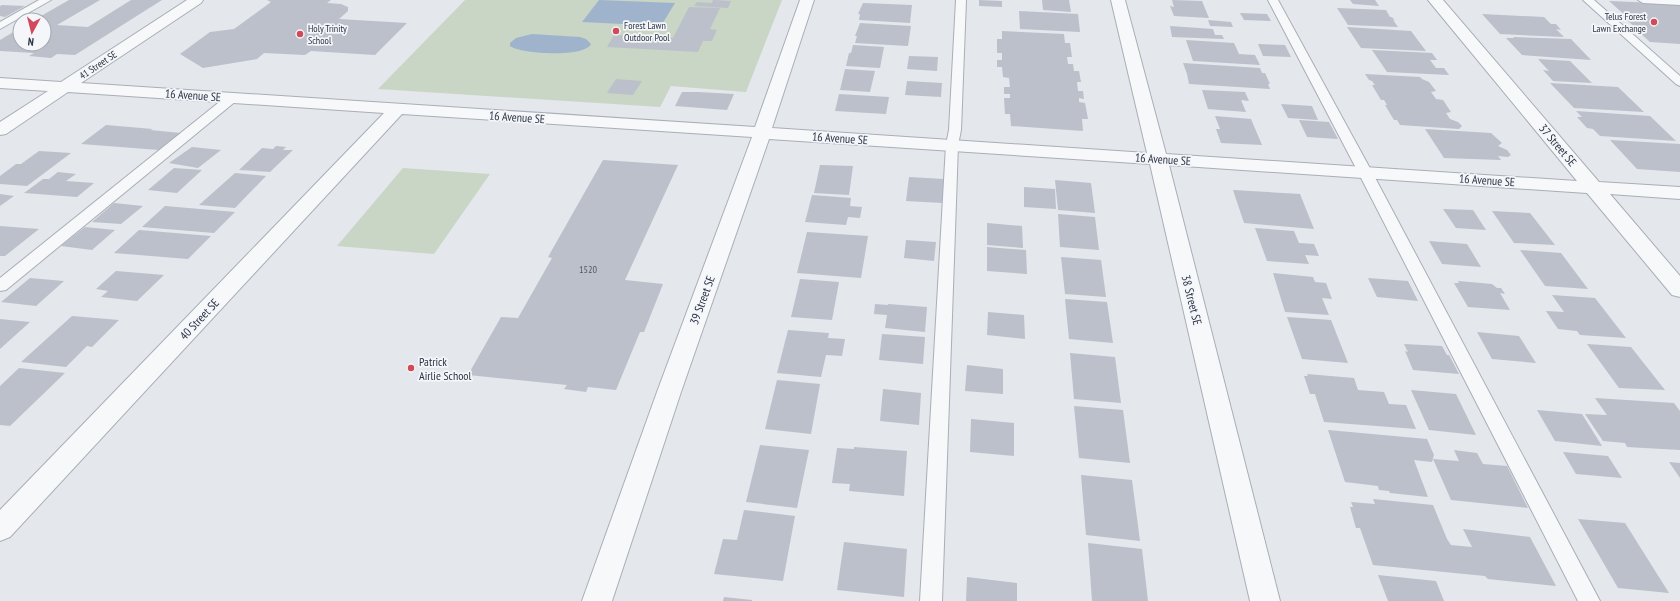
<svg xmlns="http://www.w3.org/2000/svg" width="1680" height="601" viewBox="0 0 1680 601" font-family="'PT Sans Narrow',sans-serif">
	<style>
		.green { fill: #c9d6c5 }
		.water { fill: #9fb4cc }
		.building { fill: #bbc0ca }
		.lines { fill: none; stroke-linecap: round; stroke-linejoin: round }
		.lane-casing { stroke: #a9aeb7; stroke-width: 2 }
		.street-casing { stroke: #a9aeb7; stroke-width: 2 }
		.lane { fill: #f7f8fa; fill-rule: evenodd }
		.street { fill: #f7f8fa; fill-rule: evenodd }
		.poi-dot { fill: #d1495b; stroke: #f4f6f9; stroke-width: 1.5 }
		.labels { text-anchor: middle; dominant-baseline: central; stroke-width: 3.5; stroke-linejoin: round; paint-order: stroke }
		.far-poi-label { font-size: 10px; fill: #2b3445; stroke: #f4f6f9; text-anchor: start }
		.far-street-label { font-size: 10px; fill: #2b3445; stroke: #f4f6f9 }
		.number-label { font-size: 10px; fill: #4f5766 }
		.street-label { font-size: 12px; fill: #2b3445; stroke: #f4f6f9 }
		.poi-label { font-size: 12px; fill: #2b3445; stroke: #f4f6f9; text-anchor: start }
	</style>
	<rect width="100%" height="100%" fill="#e4e7ec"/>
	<g class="green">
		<polygon points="465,0 782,0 746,92 671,86 660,107 378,89"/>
		<polygon points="403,168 490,174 434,254 337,246"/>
	</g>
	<g class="water">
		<polygon points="599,0 675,3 661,26 582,22"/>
		<path d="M 532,34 L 580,37 L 586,39 L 591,44 C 585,58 520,54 510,46 L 510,43 L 516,38 Z"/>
	</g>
	<g class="building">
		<polygon points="69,0 100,0 57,25 88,27 131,0 162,0 75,55 57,54 51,58 29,56 34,53 0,51 0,40 20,28 20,44 44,44 44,20 34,20"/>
		<polygon points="267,0 331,0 327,3 341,4 348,7 348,11 339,19 407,23 375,55 311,51 305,55 264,53 257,59 203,68 180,54 210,32 234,29 271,2"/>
		<polygon points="713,0 731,1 728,8 694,6 697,2 712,3"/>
		<polygon points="979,0 1002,1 1002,7 979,6"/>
		<polygon points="1042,0 1069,0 1071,12 1043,10"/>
		<polygon points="1172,0 1202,1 1209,18 1174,16 1170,6 1174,7"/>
		<polygon points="1350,0 1375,0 1379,6 1353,4"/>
		<polygon points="1609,1 1680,4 1680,44 1650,42 1638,31 1645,32 1641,28 1636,28 1621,15 1626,16"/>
		<polygon points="863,3 912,5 910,23 859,20 860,14 858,14"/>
		<polygon points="2,5 25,6 5,17 0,16 0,6"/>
		<polygon points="689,7 720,8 710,29 717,30 712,41 703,41 698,52 607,47 614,35 673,38"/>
		<polygon points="1337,8 1386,10 1390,17 1392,17 1395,21 1393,20 1398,27 1348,25"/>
		<polygon points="1019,11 1078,14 1080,32 1020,29"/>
		<polygon points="1240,13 1267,14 1271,21 1244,20"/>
		<polygon points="1482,14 1544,17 1551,24 1556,24 1561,30 1556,29 1564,37 1500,34"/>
		<polygon points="1208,20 1231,22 1233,27 1210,26"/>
		<polygon points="860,23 911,26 908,46 855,43 857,36 855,36"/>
		<polygon points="1170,26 1213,29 1215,35 1222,35 1224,39 1172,37"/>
		<polygon points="1347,27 1411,31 1426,51 1361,48"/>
		<polygon points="1002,31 1064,34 1065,43 1070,43 1072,57 1067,57 1068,64 1073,64 1074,71 1079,71 1081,82 1077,82 1078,91 1083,91 1084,99 1079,98 1079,102 1085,103 1088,119 1082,119 1083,131 1011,126 1010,114 1005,114 1004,98 1010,98 1010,94 1004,94 1004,87 1010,87 1009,78 1003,77 1002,67 997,67 997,60 1002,60 1002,53 997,53 997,39 1002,39"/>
		<polygon points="1513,37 1571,39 1591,60 1522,55 1506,38 1514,38"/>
		<polygon points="1186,40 1234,43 1239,54 1255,55 1260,65 1193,61"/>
		<polygon points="1258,44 1285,45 1291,57 1263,56"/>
		<polygon points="853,45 884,47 880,68 846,66 849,53 851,53"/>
		<polygon points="1372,50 1432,53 1437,60 1430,60 1436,68 1444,68 1449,75 1387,72"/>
		<polygon points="909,56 938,57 937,71 907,69"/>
		<polygon points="1538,59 1570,61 1592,83 1553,81 1543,70 1549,71"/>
		<polygon points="1183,63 1260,68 1262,73 1265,73 1270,84 1268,84 1270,89 1189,84 1187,74"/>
		<polygon points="845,69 875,71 870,92 840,90"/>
		<polygon points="1365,74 1420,77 1422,79 1429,82 1436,91 1431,92 1436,99 1443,100 1451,112 1446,113 1450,119 1458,122 1462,126 1459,129 1400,125 1397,120 1394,120 1385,105 1387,105 1384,100 1381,100 1372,85 1375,85 1372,81 1369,80"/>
		<polygon points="616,79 642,81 633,95 607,93"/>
		<polygon points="907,81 942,83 941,97 905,95"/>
		<polygon points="1550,83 1618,87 1644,112 1574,108"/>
		<polygon points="1202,90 1245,92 1249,101 1241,100 1246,112 1208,109"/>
		<polygon points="682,92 698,92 734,94 727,110 675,106"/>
		<polygon points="839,94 889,97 886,114 835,111"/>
		<polygon points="1281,104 1312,106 1318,120 1288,118"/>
		<polygon points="1576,111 1650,116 1676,141 1600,136 1593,129 1587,128 1577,117 1582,117"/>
		<polygon points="1215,116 1251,119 1262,145 1221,143 1216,129 1220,129"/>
		<polygon points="1299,120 1329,122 1338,139 1307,137"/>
		<polygon points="106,125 153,129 150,130 181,133 159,150 81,144"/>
		<polygon points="1425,129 1491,133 1502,143 1498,146 1507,150 1511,155 1508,157 1498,156 1501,160 1444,158"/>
		<polygon points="1610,140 1680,144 1680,172 1637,169"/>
		<polygon points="276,146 286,147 283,150 293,150 270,172 239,170 262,148 273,149"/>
		<polygon points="192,147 221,150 198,168 169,163"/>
		<polygon points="39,151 71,153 27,186 0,184 0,176 16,164 21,164"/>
		<polygon points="603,160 678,165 625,280 663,284 644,332 640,332 616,390 588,387 586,392 564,389 567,385 468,375 501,317 518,318 552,258 548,257"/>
		<polygon points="820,165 853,166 849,195 814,193"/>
		<polygon points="174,168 202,170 177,193 148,190"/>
		<polygon points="58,172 76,174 66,181 94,183 77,197 24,193 43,179 49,179"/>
		<polygon points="235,173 266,176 235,208 199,205"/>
		<polygon points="909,177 944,179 942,203 906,201"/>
		<polygon points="1055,180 1091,183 1095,213 1058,210"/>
		<polygon points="1024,187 1055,189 1056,209 1024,207"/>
		<polygon points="1233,190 1300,194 1314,229 1244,223"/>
		<polygon points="0,194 14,196 0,206"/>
		<polygon points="812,195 851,198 850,206 862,207 860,218 848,217 846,225 805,222"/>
		<polygon points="114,203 143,206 121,224 92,222"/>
		<polygon points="165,206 235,212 214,233 142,227"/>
		<polygon points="1443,209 1473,210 1486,230 1456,228"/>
		<polygon points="1492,211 1530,213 1555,245 1514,243"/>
		<polygon points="1058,214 1095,217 1099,250 1060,247"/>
		<polygon points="987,223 1022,226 1023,248 987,245"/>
		<polygon points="0,226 39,229 5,256 0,256"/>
		<polygon points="85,227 115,230 92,250 61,246"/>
		<polygon points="1255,228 1294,231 1299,243 1314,244 1319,256 1305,255 1309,264 1267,261"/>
		<polygon points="139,230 211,236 188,259 114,253"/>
		<polygon points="807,232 868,236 861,278 797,273"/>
		<polygon points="906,240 936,242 934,261 904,258"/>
		<polygon points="1429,241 1467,244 1481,267 1442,264"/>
		<polygon points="987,247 1026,250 1027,274 987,271"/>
		<polygon points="1520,250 1561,253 1588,289 1545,286"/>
		<polygon points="1061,257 1101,260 1106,297 1065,294"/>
		<polygon points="116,271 164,275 137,301 101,297 108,291 96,289"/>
		<polygon points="1273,273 1313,277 1315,282 1326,283 1332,299 1322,298 1329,315 1285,312"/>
		<polygon points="30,278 64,281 36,306 1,302"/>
		<polygon points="1368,278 1408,281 1418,301 1377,297"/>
		<polygon points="800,279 839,282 832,320 791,317"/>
		<polygon points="1458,281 1492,284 1497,288 1501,288 1505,294 1500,293 1510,310 1468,307 1454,283 1459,283"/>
		<polygon points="1552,295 1595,298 1626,338 1580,335 1577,331 1558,329 1546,311 1564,312"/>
		<polygon points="1065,299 1107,302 1113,343 1069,339"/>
		<polygon points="875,304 888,305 888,304 927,307 925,332 885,328 887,315 874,314"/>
		<polygon points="988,312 1024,315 1025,339 987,335"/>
		<polygon points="72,316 119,320 92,347 87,346 66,367 21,362"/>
		<polygon points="1287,317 1331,320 1348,363 1302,359"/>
		<polygon points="0,319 30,322 0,349"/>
		<polygon points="788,330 829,333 828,338 845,339 842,356 826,355 821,377 777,373"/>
		<polygon points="1477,332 1519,336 1536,363 1492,359"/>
		<polygon points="882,334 925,337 923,364 879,360"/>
		<polygon points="1404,344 1442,346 1447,355 1449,355 1459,374 1413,370 1405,351 1408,352"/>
		<polygon points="1587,344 1631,347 1665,390 1619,388"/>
		<polygon points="1070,353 1115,357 1121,403 1074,399"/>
		<polygon points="967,365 1003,369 1003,394 965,391"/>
		<polygon points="19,368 65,373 10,426 0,425 0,386"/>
		<polygon points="1307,374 1354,378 1358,390 1384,392 1389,404 1406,405 1416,429 1324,422 1315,394 1310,394 1304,376 1308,376"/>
		<polygon points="777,380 820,384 811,434 765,429"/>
		<polygon points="883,389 921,393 919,425 880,421"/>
		<polygon points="1411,390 1456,394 1476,435 1429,430"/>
		<polygon points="1595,398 1674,403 1680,411 1680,450 1627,447 1625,443 1603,441 1585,414 1607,415"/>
		<polygon points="1074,406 1123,410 1130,463 1079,458"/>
		<polygon points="1537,410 1582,414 1602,446 1555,441"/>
		<polygon points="971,419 1014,423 1014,456 970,452"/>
		<polygon points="1328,430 1427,439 1434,455 1432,462 1414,460 1428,497 1390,493 1389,491 1379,490 1378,486 1345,482"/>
		<polygon points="760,445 809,450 797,508 746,502"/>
		<polygon points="854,447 907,451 904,496 849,491 850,484 832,483 837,448 854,449"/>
		<polygon points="1454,450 1477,453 1483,464 1507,466 1528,508 1451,500 1433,459 1459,461"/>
		<polygon points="1563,452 1608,456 1622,478 1576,474"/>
		<polygon points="1669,462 1680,463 1680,478"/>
		<polygon points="1081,475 1132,480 1140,541 1086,535"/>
		<polygon points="1373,499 1433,505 1447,539 1451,545 1472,547 1463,529 1530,537 1556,586 1488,579 1485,576 1373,565 1360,528 1356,528 1350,507 1353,507 1351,502 1375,504"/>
		<polygon points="744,510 795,516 783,581 714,574 723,539 737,540"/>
		<polygon points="1578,519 1625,523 1669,593 1618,588"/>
		<polygon points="844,542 907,549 904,597 837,590"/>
		<polygon points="1088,543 1142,549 1148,601 1092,601"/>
		<polygon points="1378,575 1436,581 1444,601 1388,601"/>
		<polygon points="967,577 1017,583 1017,601 966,601"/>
		<polygon points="724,597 752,600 752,601 723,601"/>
	</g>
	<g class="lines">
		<g class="lane-casing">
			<g id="lane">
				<polygon points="39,0 51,0 0,29 0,22"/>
				<polygon points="956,0 966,0 961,130 958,145 942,601 920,601 946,145 949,130"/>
				<polygon points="1268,0 1278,0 1372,172 1600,601 1578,601 1358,172"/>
				<polygon points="1583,0 1594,0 1680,76 1680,86 1676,84"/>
				<polygon points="1638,0 1680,0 1680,5 1643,3"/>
				<polygon points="232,94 236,95 238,98 236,101 6,290 0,291 0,278 228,95"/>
			</g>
		</g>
		<g class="street-casing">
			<polygon id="street" points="187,0 203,0 201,3 81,83 755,127 800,0 814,0 772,128 1147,153 1111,0 1125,0 1166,154 1577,181 1428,0 1443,0 1599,182 1680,187 1680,199 1610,194 1680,276 1680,297 1672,295 1587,193 1169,165 1280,601 1250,601 1150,164 769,139 681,392 612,601 582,601 657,392 752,137 402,114 10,537 0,541 0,510 384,113 68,92 6,134 0,135 0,122 48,91 0,88 0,78 61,82"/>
		</g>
		<use href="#lane" class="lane"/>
		<use href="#street" class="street"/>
	</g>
	<g class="poi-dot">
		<circle cx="1654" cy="22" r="4"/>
		<circle cx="616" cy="31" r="4"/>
		<circle cx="300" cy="34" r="4"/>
		<circle cx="411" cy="368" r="4"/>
	</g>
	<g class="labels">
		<g class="far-poi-label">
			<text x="1646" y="16" text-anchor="end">Telus Forest<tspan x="1646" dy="12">Lawn Exchange</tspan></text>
			<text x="624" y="25">Forest Lawn<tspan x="624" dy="12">Outdoor Pool</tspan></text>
			<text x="308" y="28">Holy Trinity<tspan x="308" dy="12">School</tspan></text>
		</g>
		<g class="far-street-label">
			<text transform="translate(98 65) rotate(-34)">41 Street SE</text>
		</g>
		<g class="number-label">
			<text x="588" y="269">1520</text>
		</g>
		<g class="street-label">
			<text transform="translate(193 95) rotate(4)">16 Avenue SE</text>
			<text transform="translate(517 117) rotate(4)">16 Avenue SE</text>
			<text transform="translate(840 138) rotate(4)">16 Avenue SE</text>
			<text transform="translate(1558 145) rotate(50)">37 Street SE</text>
			<text transform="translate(1163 159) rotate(4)">16 Avenue SE</text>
			<text transform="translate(1487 180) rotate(4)">16 Avenue SE</text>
			<text transform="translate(702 300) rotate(-70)">39 Street SE</text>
			<text transform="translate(1192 300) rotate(76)">38 Street SE</text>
			<text transform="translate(199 319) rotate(-47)">40 Street SE</text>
		</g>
		<g class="poi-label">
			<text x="419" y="361">Patrick<tspan x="419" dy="14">Airlie School</tspan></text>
		</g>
	</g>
	<g transform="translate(32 32) rotate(187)"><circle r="19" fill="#f4f6f9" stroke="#a4a8b1"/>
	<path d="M0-3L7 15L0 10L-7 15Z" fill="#d1495b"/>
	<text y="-6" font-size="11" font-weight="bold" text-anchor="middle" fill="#2b3445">N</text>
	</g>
</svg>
